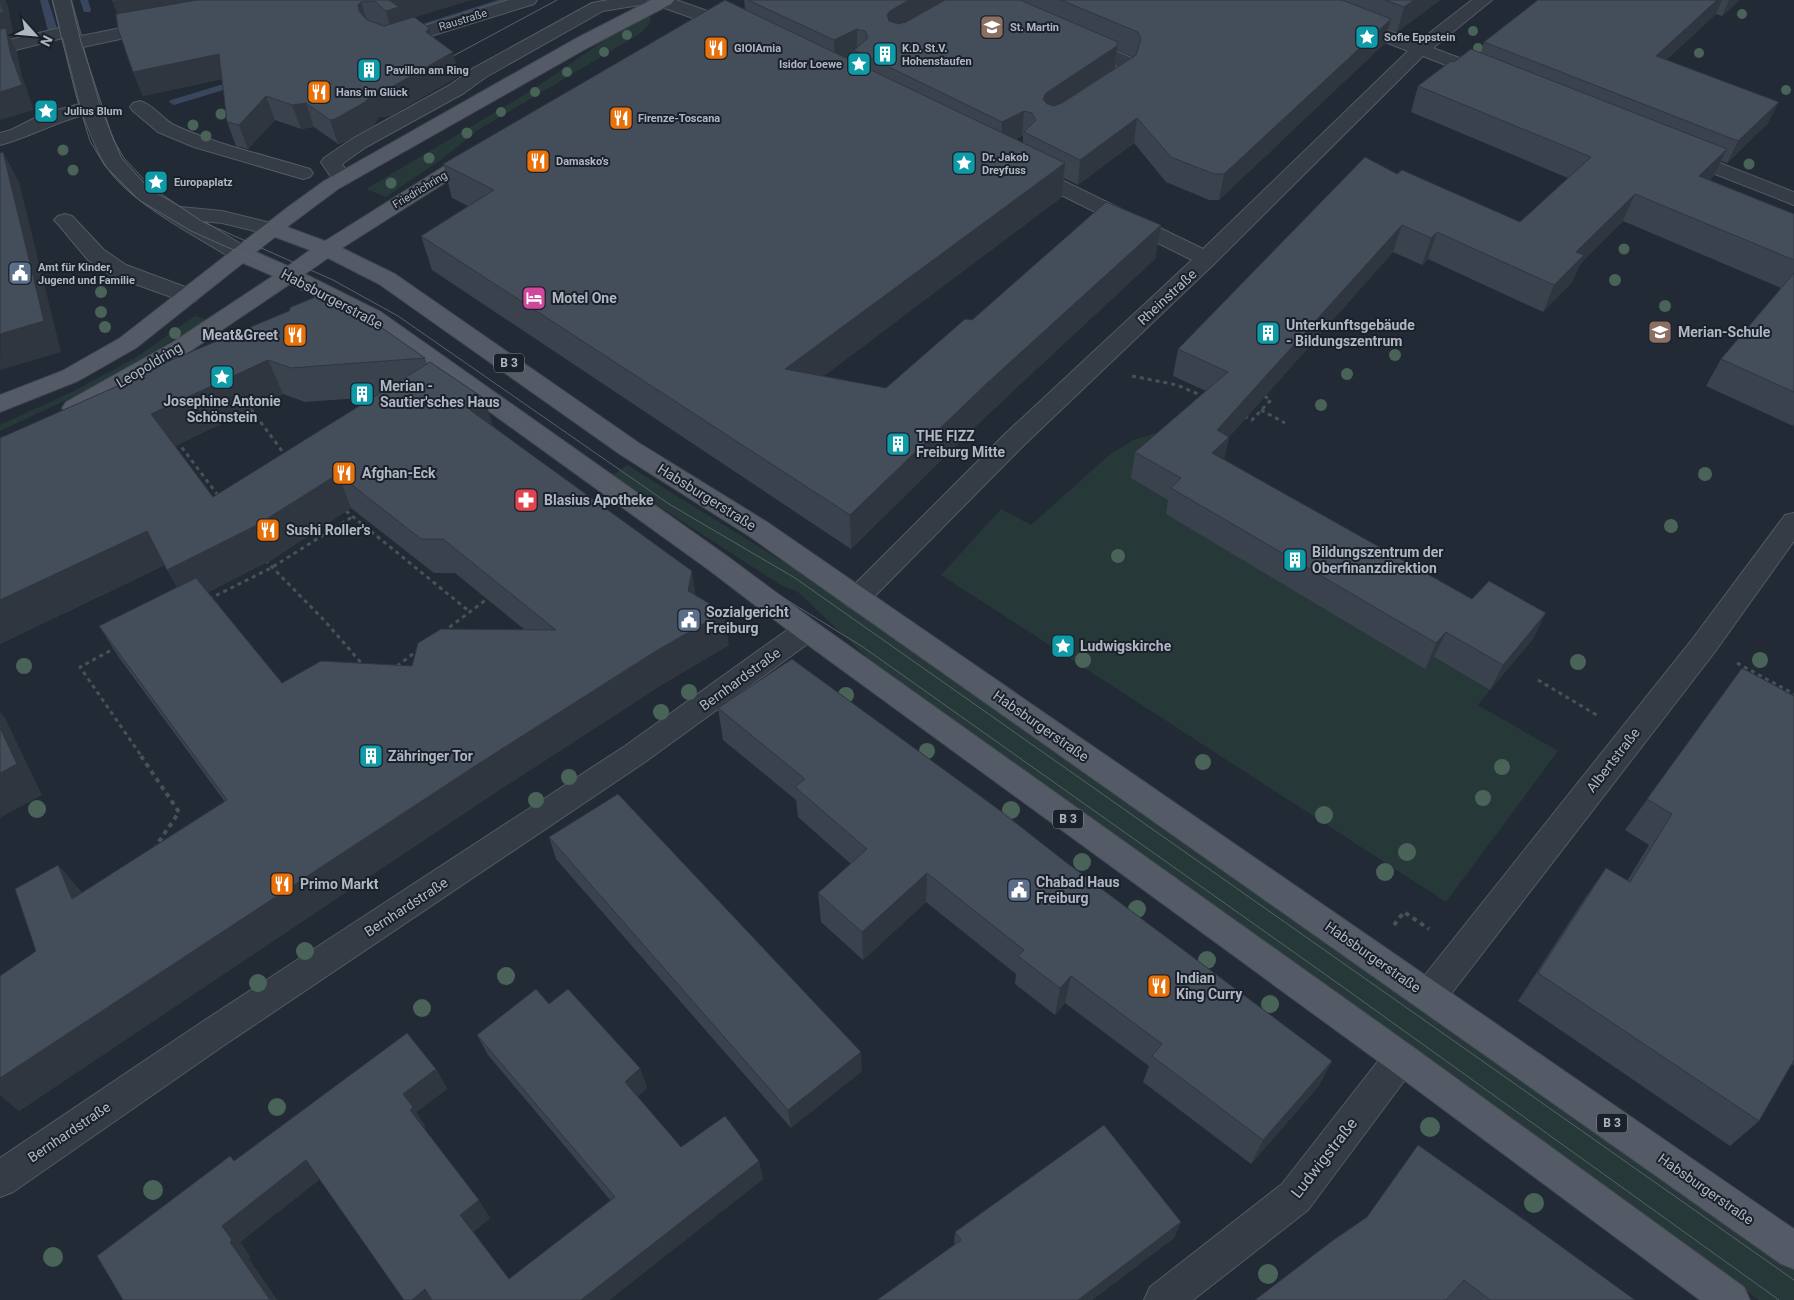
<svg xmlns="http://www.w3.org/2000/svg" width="1794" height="1300" viewBox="0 0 1794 1300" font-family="Roboto,sans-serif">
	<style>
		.green { fill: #273839 }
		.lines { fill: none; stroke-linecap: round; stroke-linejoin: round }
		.stream { fill: #39475e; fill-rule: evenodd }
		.service-casing { stroke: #535a64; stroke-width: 2 }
		.pedestrian-casing { stroke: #535a64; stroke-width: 2 }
		.minor-casing { stroke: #535a64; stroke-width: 2 }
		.primary-casing { stroke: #3f4550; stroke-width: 2 }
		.path-far1 { stroke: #445356; stroke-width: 3; stroke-dasharray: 4 4; stroke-linecap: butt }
		.path { stroke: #445356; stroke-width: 4; stroke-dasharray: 4.5 4.5; stroke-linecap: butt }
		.service { fill: #363c46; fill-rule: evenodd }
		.pedestrian { fill: #363c46; fill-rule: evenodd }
		.minor { fill: #363c46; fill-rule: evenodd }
		.primary { fill: #545b66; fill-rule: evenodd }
		.tram { stroke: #58606d; stroke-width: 1 }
		.tree { fill: #4a6359 }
		.wall { fill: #3a424d; fill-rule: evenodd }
		.shaded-wall { fill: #30363f }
		.building { fill: #444d5a; stroke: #30363f }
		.labels { text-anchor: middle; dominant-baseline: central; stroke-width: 4; stroke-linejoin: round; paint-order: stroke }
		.far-street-label { font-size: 11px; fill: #b0b7c3; stroke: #1b212b }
		.far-poi-label { font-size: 11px; font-weight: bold; fill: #b0b7c3; stroke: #1b212b; text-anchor: start }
		.shield { fill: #1b212b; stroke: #838a95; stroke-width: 1 }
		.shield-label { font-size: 12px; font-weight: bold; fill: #b0b7c3 }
		.street-label { font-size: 14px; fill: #b0b7c3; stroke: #1b212b }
		.poi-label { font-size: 14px; font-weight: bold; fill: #b0b7c3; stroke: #1b212b; text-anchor: start }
		.near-street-label { font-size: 16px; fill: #b0b7c3; stroke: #1b212b }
	</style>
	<rect width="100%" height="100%" fill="#222a36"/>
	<g class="green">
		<path d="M 649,16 L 651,18 C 649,27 643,31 636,36 L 478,130 L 442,159 L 386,197 L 366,189 L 534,89 L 609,37 Z"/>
		<polygon points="195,316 207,320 96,386 0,431 0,425 72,392 137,357"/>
		<polygon points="1160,432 1175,505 1425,668 1434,657 1490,690 1478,705 1558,751 1446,902 941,575 1001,509 1031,525 1109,455 1133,440"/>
		<polygon points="627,465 808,577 1794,1266 1794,1300 1759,1300 871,661 798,592 779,584 612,476"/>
	</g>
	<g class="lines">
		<g class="stream">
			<polygon points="40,0 48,0 58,31 56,33 53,34 48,31"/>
			<polygon points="80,0 88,0 91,10 90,12 84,12"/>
			<polygon points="498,0 511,0 421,29 415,29 413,27"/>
			<polygon points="240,79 243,80 243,84 174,105 169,102 171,100"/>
		</g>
		<g class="service-casing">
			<g id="service">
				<polygon points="608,0 648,0 645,4 603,11 486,77 464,93 366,147 342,164 352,179 349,183 342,185 335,183 321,162 324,158 352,139 450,85 472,69 592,3"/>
				<path d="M 1083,37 L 1134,59 L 1136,63 C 1136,67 1135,72 1134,75 C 1129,85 1108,94 1098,91 L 1095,87 L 1098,83 L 1116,71 L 1117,66 L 1076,47 L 1074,43 L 1076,39 Z"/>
			</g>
		</g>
		<g class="pedestrian-casing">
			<g id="pedestrian">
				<path d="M 53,0 L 71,0 L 81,36 L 156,21 L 162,22 L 165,26 L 162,30 L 83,47 L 100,107 L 121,158 L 149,189 L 180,207 L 222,211 L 279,225 L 283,229 L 279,233 L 272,235 L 222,223 L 203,221 L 249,249 L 252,254 L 249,259 L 241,261 L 233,259 C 193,234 122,199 101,157 C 94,144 89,129 83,115 C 53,123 30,137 0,145 L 0,133 L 11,130 L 45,113 L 80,104 L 63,38 L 0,54 L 0,42 L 60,28 Z"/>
				<path d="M 140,101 C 154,105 162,119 174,125 C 217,145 265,155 310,169 L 313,173 L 310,177 L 303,179 L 194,147 L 158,132 L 133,111 L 130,107 L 133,103 Z"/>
				<polygon points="65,214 72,216 104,250 126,265 196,291 199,296 196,301 188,303 110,275 88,260 58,224 54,220 58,216"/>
			</g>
		</g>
		<g class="minor-casing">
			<g id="minor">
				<polygon points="509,0 537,0 534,4 402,45 395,47 388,45 386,41 388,37"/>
				<polygon points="650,0 676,0 742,23 745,27 742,31 736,32 730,31 653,4"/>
				<polygon points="1287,0 1312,0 1418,42 1472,0 1492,0 1433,48 1491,70 1493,74 1491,78 1484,80 1423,56 1214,264 1023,446 865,606 856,609 847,606 843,599 847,592 1005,434 1192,260 1021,175 1018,171 1021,167 1028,165 1035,167 1203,249 1408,51 1290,4"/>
				<polygon points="1684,149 1794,192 1794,205 1677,159 1674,155 1677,151"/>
				<polygon points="1794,513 1794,541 1714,653 1441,1007 1429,1011 1417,1007 1413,996 1417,985 1694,637 1785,515"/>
				<polygon points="807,620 817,623 821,630 817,637 645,762 223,1046 13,1192 0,1197 0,1158 199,1024 625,746 797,623"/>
				<polygon points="1401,1042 1413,1047 1418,1058 1413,1069 1308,1210 1193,1300 1144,1300 1150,1287 1282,1184 1389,1047"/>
			</g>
		</g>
		<g class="primary-casing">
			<path id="primary" d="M 651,0 L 674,0 L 671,4 L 589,47 L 338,189 L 287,227 L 325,241 L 470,150 L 477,148 L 484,150 L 487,154 L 484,158 L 342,248 L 395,274 L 639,443 L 767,522 L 1794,1229 L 1794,1269 L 1781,1264 L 749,536 L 621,455 L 379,284 L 328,258 L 305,274 L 381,312 L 727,556 L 817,623 L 1413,1047 L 1744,1287 L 1750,1300 L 1700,1300 L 1389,1069 L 797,637 L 709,570 L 365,322 L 290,284 L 189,352 L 119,394 L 82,414 L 74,416 L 66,414 L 62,408 L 66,402 L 173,342 L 273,276 L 243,263 L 136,348 L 78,381 L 0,412 L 0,395 L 62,371 L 120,338 L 288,207 L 324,181 L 575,39 ZM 275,237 L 310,250 L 288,266 L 256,252 Z"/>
		</g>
		<g class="path-far1">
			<polyline points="1132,376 1177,385 1205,397"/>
			<polyline points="251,409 285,455"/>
			<polyline points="1261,410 1285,423"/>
			<polyline points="1244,416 1252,420 1271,400 1264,396"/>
			<polyline points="177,441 220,498"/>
			<polyline points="346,511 470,612"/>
			<polyline points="265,560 324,620 363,665"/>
			<polyline points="209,599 271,568 352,517"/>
			<polyline points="443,632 487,599"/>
			<polyline points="117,647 80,667 142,757"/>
			<polyline points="1737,663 1794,694"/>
			<polyline points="397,666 418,650"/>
			<polyline points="1538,680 1600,717"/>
		</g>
		<g class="path">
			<polyline points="141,756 179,812 156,846"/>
			<polyline points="1394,925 1404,912 1429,929"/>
		</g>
		<use href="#service" class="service"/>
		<use href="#pedestrian" class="pedestrian"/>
		<use href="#minor" class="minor"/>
		<use href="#primary" class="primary"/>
		<g class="tram">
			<polyline points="52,0 76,95 90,141 105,166 139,200 191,231 290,275 373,317 646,513 863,647 1343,987 1779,1300"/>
			<polyline points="71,0 81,42 113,139 124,158 151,187 203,222 333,280 398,316 669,504 795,578 1794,1280"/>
			<polyline points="442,62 557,0"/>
		</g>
	</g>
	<g class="tree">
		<circle cx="1742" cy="14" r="5"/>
		<circle cx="1473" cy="31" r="5"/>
		<circle cx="627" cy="35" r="5"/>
		<circle cx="1478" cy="48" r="5"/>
		<circle cx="604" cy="52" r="5"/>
		<circle cx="1699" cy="53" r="5"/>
		<circle cx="567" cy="72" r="5"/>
		<circle cx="1786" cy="90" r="5"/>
		<circle cx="535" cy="92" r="5"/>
		<circle cx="501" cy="112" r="5"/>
		<circle cx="221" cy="114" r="5.5"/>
		<circle cx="193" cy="125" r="5.5"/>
		<circle cx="467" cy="133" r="5.5"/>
		<circle cx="206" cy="136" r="5.5"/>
		<circle cx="63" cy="150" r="5.5"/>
		<circle cx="429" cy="158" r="5.5"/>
		<circle cx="1749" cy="164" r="5.5"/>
		<circle cx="73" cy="170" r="5.5"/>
		<circle cx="391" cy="183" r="5.5"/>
		<circle cx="1624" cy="249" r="5.5"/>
		<circle cx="1615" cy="280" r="6"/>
		<circle cx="101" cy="292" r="6"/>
		<circle cx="1665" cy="306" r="6"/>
		<circle cx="101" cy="312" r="6"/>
		<circle cx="105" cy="327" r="6"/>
		<circle cx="175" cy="333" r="6"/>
		<circle cx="1395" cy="355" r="6"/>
		<circle cx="1347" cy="374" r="6"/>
		<circle cx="1321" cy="405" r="6"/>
		<circle cx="1705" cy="474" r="7"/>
		<circle cx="1671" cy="526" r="7"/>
		<circle cx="1118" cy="556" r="7"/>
		<circle cx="1083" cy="660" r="8"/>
		<circle cx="1760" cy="660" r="8"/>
		<circle cx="1578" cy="662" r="8"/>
		<circle cx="24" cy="666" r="8"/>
		<circle cx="689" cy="692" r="8"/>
		<circle cx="846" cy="695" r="8"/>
		<circle cx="661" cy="712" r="8"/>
		<circle cx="927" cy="751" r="8"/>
		<circle cx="1203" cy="762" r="8"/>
		<circle cx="1502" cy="767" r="8"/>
		<circle cx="569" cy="777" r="8"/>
		<circle cx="1483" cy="798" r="8"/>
		<circle cx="536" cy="800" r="8"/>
		<circle cx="37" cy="809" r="9"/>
		<circle cx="1011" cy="810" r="9"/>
		<circle cx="1324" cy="815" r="9"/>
		<circle cx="1407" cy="852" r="9"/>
		<circle cx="1082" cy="862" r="9"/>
		<circle cx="1385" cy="872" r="9"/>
		<circle cx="1137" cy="909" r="9"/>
		<circle cx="305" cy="951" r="9"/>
		<circle cx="1207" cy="960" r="9"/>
		<circle cx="506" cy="976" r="9"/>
		<circle cx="258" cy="983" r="9"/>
		<circle cx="1270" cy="1004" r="9"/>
		<circle cx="422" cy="1008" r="9"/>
		<circle cx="277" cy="1107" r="9"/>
		<circle cx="1430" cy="1127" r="10"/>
		<circle cx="153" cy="1190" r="10"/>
		<circle cx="1534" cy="1203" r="10"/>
		<circle cx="53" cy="1257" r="10"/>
		<circle cx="1268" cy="1274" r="10"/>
	</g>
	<g class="wall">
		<polygon points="112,0 471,0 414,17 431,35 459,76 390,116 379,117 373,126 342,143 338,144 314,127 301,129 275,120 248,149 236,146 227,122 222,79 143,96 133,72 118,14"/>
		<path d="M 744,0 L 1440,0 L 1397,32 L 1388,29 L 1384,44 L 1219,200 L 1209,200 L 1166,182 L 1134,143 L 1078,185 L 1064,178 L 1062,197 L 823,376 L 886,388 L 972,320 L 1161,225 L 1155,259 L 983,419 L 851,549 L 432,270 L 421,236 L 468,206 L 452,198 L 443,164 L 745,9 ZM 1117,50 L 1133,57 L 1115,69 L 1115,67 ZM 854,56 L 854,62 L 848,59 ZM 1022,136 L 1023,136 L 1023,143 L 1016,139 Z"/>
		<polygon points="1538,0 1740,0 1722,16 1716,14 1666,60 1768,123 1727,163 1721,161 1714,175 1710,180 1794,214 1794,424 1793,426 1706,386 1721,359 1781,288 1623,221 1581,263 1572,282 1543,312 1428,259 1422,265 1393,252 1229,437 1224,459 1533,639 1490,690 1434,657 1425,669 1166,514 1168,500 1131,478 1135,452 1206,391 1173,376 1178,349 1397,174 1520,222 1568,178 1411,112 1418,86 1454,62 1481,53 1484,42"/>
		<path d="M 289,311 L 425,358 L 427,364 L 485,399 L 492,425 L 696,595 L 729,645 L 663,684 L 487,798 L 19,1111 L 0,1095 L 0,976 L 36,951 L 58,865 L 82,893 L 225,802 L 120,659 L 99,626 L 177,587 L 165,565 L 0,644 L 146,373 L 145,371 ZM 283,394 L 305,402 L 374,397 L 213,497 L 175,446 ZM 351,508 L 434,573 L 455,573 L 525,630 L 412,666 L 282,683 L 208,592 L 273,559 Z"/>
		<polygon points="1742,668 1794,696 1794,1066 1792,1064 1759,1121 1730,1146 1518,1001 1585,898 1606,868 1627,881 1649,845 1625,830"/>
		<polygon points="718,708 1067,863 1332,1061 1318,1087 1251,1164 1143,1082 1149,1066 1065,1003 1055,1015 1015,984 1016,974 926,902 863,960 821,922 818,893 851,864 798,817 796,800 723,740"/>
		<polygon points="549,837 862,1071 791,1128 556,859"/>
		<polygon points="549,1004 640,1068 647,1088 637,1097 681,1147 759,1161 763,1179 609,1300 404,1300 320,1179 240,1242 250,1257 248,1258 277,1300 123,1300 230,1156 234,1161 436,1069 447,1089 416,1112 425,1126 424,1128 490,1218 473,1232 509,1279 611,1201 488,1055 477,1035"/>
		<polygon points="1418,1145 1635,1300 1255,1300 1366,1218"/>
		<polygon points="1181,1222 1174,1238 1092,1300 877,1300 954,1245 955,1232"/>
	</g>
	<g class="shaded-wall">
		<polygon points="0,0 5,0 8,6 14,37 10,38 17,52 22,76 34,110 0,120"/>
		<polygon points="119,0 256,0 122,25 112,1"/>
		<polygon points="389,0 471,0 403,21 392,34 386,11"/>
		<polygon points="909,0 953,0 887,40 887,15 890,11"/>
		<polygon points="1414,0 1440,0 1397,32 1404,7"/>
		<polygon points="1717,0 1722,0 1716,14 1647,77 1656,56"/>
		<polygon points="1729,0 1740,0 1722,16"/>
		<polygon points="361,2 368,25 359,11 358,5"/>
		<polygon points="1391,19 1384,44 1219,200 1224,174"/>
		<polygon points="429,28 435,52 426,32"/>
		<polygon points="857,29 857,52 854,50 854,56 835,65 834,40"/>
		<polygon points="1118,42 1114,71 1044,118 1043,99 1046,93"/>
		<polygon points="453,52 459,76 390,116 379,117 373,126 342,143 338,144 330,120 372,94"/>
		<polygon points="219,54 228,78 143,96 133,72"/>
		<polygon points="266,96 275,120 248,149 239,125"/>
		<polygon points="1779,102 1768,123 1727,163 1738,141"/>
		<polygon points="306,103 314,127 301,129 292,105"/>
		<polygon points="1024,111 1022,136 1001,147 1002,122"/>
		<polygon points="1137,118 1134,143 1078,185 1080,160"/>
		<polygon points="1727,149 1714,175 1687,202 1699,176"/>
		<polygon points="3,152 19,182 61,352 0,370"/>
		<polygon points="1065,163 1062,197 787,404 785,369"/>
		<polygon points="1635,194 1623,221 1581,263 1572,282 1543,312 1554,285 1576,252"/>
		<polygon points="1161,225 1155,259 983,419 851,549 850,515 985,385"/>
		<polygon points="1402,225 1393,252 1227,439 1229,437 1223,464 1206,479 1217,430"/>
		<polygon points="1437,232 1428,259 1422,265 1431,238"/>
		<polygon points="268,360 283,394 169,449 151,414"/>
		<polygon points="485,399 495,434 470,410"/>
		<polygon points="338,474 351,508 273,559 186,604 167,570"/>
		<polygon points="147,531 166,564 0,644 0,600"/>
		<polygon points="692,571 697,604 688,591"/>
		<polygon points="724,612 729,645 663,684 487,798 19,1111 0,1095 0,1078 475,766 656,651"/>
		<polygon points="1546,613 1533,639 1490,690 1503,665"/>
		<polygon points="1446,632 1434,657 1425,669 1436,643"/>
		<polygon points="0,712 5,718 42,795 0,818"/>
		<polygon points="58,865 83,895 72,899"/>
		<polygon points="927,873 926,902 863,960 862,932"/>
		<polygon points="1071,976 1065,1003 1055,1015 1060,988"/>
		<polygon points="861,1052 862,1071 791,1128 788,1110"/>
		<polygon points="1332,1061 1318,1087 1251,1164 1263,1140"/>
		<polygon points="640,1068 647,1088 631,1102 625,1082"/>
		<polygon points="436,1069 447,1089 416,1112 425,1126 422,1129 410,1110 403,1094"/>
		<polygon points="306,1160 321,1178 240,1242 250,1257 248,1258 277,1300 270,1300 230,1242 222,1226"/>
		<polygon points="759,1161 763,1179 609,1300 581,1300"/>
		<polygon points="479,1200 490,1218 472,1232 460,1215"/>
		<polygon points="1181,1222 1174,1238 1092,1300 1078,1300"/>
		<polygon points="425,1289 434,1300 412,1300"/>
	</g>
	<g class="building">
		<polygon points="0,0 3,13 0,13"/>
		<polygon points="197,0 389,0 399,7 386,11 375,1 361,2 358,5 359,11 367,20 384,26 414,17 429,28 426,32 453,52 383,92 372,94 365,102 335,119 330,120 306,103 292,105 266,96 239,125 227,122 219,54 133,72 118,29 116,14"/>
		<polygon points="725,0 1065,163 785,369 886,388 965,319 972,320 1106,202 1161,225 985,385 850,515 421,236 494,190 443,164"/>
		<polygon points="748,0 909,0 890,11 887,15 889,21 898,24 906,22 945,0 1020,0 1118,42 1117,46 1046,93 1043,99 1047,104 1054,106 1062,103 1136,55 1141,39 1138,32 1061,0 1342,0 1391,19 1224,174 1214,174 1171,157 1137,118 1080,160 1024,132 1036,120 1032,113 1024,111 1002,122 854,50 868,38 865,31 857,29 834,40"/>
		<polygon points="1385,0 1414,0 1404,7"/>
		<polygon points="1538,0 1717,0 1656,56 1779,102 1738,141 1484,42"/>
		<polygon points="6,28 10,52 22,85 0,92 0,29"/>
		<polygon points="1471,49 1727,149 1699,176 1794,214 1794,260 1635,194 1576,252 1584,255 1554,285 1437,232 1431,238 1402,225 1217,430 1229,437 1212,453 1472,599 1489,581 1546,613 1503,665 1446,632 1436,643 1171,488 1181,478 1135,452 1228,372 1178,349 1365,157 1397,174 1402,170 1520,222 1591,157 1418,86 1451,61 1454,62"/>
		<polygon points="3,152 44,321 0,334 0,153"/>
		<polygon points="1794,273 1794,392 1721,359"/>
		<polygon points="318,296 336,296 425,358 291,368 268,360 151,414 213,497 430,362 485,399 470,410 692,571 688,591 724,612 656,651 475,766 0,1078 0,976 36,951 15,889 58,865 72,899 227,800 99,626 196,578 282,683 321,661 412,666 418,643 441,629 556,630 443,539 421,539 338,474 257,525 167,570 147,531 0,600 0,438 147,373 145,371 289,311 291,307"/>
		<polygon points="792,659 998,809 1067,863 1332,1061 1263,1140 1152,1056 1162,1044 1071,976 1060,988 1018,956 1024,950 927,873 862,932 818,893 867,849 795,787 805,779 718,708"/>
		<polygon points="1742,668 1794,696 1794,1060 1759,1121 1538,973 1606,868 1630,882 1672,814 1647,799"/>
		<polygon points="0,728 17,764 0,773"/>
		<polygon points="618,794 861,1052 788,1110 549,837"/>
		<polygon points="536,989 549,1004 568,989 640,1068 625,1082 681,1147 725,1116 759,1161 581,1300 432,1300 425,1289 412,1300 404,1300 306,1160 222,1226 232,1240 230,1242 270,1300 123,1300 97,1256 230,1156 234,1161 407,1033 436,1069 403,1094 413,1107 410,1110 479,1200 460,1215 509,1279 615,1197 477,1035"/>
		<polygon points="1104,1125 1181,1222 1078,1300 877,1300 961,1240 955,1232"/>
		<polygon points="1418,1145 1526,1221 1635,1300 1490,1300 1464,1280 1446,1300 1255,1300 1332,1241 1367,1217"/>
	</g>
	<defs>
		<g id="school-square" transform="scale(1.25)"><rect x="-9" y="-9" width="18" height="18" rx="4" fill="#8d6e63" stroke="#1b212b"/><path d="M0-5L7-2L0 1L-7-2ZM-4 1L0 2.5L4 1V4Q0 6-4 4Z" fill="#fff"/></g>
		<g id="sight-square" transform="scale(1.25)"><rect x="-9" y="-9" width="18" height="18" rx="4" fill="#0f9aa8" stroke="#1b212b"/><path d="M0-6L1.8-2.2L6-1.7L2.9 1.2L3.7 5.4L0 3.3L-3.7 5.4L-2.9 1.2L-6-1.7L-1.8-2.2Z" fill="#fff"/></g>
		<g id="restaurant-square" transform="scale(1.25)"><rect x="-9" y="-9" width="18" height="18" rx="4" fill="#e8710a" stroke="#1b212b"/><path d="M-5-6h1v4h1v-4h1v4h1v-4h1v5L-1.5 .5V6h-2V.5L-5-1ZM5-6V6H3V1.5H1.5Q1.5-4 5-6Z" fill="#fff"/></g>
		<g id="building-square" transform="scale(1.25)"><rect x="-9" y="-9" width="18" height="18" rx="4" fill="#0f9aa8" stroke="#1b212b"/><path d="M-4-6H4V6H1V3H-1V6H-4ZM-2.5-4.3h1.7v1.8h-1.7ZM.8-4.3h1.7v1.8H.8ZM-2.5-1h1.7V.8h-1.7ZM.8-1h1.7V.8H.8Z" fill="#fff"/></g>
		<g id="civic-square" transform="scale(1.25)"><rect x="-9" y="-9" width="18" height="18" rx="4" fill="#5c6f8a" stroke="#1b212b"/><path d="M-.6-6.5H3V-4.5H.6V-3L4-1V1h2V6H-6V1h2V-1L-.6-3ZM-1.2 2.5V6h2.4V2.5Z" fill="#fff"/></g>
		<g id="hotel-square" transform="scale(1.25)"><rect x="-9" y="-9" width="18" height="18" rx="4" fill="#d1479c" stroke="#1b212b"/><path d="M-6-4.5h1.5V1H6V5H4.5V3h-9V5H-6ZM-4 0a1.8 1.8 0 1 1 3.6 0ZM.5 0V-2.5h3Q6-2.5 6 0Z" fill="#fff"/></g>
		<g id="pharmacy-square" transform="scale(1.25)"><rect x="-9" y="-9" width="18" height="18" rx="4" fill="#e0444e" stroke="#1b212b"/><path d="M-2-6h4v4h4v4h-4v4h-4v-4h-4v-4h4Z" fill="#fff"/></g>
	</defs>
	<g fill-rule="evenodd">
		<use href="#school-square" x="992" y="27"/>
		<use href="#sight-square" x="1367" y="37"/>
		<use href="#restaurant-square" x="716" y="48"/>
		<use href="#building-square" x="885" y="54"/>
		<use href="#sight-square" x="859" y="64"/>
		<use href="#building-square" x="369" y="70"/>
		<use href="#restaurant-square" x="319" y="92"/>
		<use href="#sight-square" x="46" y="111"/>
		<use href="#restaurant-square" x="621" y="118"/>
		<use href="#restaurant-square" x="538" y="161"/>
		<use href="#sight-square" x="964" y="163"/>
		<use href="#sight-square" x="156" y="182"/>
		<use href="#civic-square" x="20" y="273"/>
		<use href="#hotel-square" x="534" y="298"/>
		<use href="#school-square" x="1660" y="332"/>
		<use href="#building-square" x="1268" y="333"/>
		<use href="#restaurant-square" x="295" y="335"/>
		<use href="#sight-square" x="222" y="377"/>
		<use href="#building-square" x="362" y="394"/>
		<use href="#building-square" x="898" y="444"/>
		<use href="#restaurant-square" x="344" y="473"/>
		<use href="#pharmacy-square" x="526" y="500"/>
		<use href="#restaurant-square" x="268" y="530"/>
		<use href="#building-square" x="1295" y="560"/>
		<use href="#civic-square" x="689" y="620"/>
		<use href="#sight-square" x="1063" y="646"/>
		<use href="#building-square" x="371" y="756"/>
		<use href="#restaurant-square" x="282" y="884"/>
		<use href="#civic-square" x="1019" y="890"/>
		<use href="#restaurant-square" x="1159" y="986"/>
	</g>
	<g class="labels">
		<g class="far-street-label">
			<text transform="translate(463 20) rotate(-17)">Raustraße</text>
			<text transform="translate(420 190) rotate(-31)">Friedrichring</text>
		</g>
		<g class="far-poi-label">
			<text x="1010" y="27">St. Martin</text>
			<text x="1384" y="37">Sofie Eppstein</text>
			<text x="734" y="48">GIOIAmia</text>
			<text x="902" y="48">K.D. St.V.<tspan x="902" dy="13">Hohenstaufen</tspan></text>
			<text x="842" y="64" text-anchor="end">Isidor Loewe</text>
			<text x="386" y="70">Pavillon am Ring</text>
			<text x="336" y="92">Hans im Glück</text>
			<text x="64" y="111">Julius Blum</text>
			<text x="638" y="118">Firenze-Toscana</text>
			<text x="982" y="157">Dr. Jakob<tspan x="982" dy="13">Dreyfuss</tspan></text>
			<text x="556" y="161">Damasko's</text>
			<text x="174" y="182">Europaplatz</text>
			<text x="38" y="267">Amt für Kinder,<tspan x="38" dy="13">Jugend und Familie</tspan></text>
		</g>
		<g class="shield">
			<rect x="494" y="353.5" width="30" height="19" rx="4"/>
			<rect x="1053" y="809.5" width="30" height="19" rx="4"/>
			<rect x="1597" y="1113.5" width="30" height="19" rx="4"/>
		</g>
		<g class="shield-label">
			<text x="509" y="363">B 3</text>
			<text x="1068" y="819">B 3</text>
			<text x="1612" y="1123">B 3</text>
		</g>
		<g class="street-label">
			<text transform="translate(1167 297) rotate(-43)">Rheinstraße</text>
			<text transform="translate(332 299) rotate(28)">Habsburgerstraße</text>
			<text transform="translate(149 365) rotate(-31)">Leopoldring</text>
			<text transform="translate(707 497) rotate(32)">Habsburgerstraße</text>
			<text transform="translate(740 679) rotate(-36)">Bernhardstraße</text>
			<text transform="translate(1041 726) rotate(35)">Habsburgerstraße</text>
			<text transform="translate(1613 760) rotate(-52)">Albertstraße</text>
			<text transform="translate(406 907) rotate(-33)">Bernhardstraße</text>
			<text transform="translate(1373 957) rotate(35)">Habsburgerstraße</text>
			<text transform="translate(69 1132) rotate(-34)">Bernhardstraße</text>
			<text transform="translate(1706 1189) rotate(35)">Habsburgerstraße</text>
		</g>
		<g class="poi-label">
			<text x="552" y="298">Motel One</text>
			<text x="1286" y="325">Unterkunftsgebäude<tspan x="1286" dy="16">- Bildungszentrum</tspan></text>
			<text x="1678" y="332">Merian-Schule</text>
			<text x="278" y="335" text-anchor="end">Meat&amp;Greet</text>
			<text x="380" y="386">Merian -<tspan x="380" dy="16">Sautier'sches Haus</tspan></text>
			<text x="222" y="401" text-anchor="middle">Josephine Antonie<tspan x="222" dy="16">Schönstein</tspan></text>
			<text x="916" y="436">THE FIZZ<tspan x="916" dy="16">Freiburg Mitte</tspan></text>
			<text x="362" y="473">Afghan-Eck</text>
			<text x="544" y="500">Blasius Apotheke</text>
			<text x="286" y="530">Sushi Roller's</text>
			<text x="1312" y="552">Bildungszentrum der<tspan x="1312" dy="16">Oberfinanzdirektion</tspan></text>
			<text x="706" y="612">Sozialgericht<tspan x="706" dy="16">Freiburg</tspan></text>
			<text x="1080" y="646">Ludwigskirche</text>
			<text x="388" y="756">Zähringer Tor</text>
			<text x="1036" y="882">Chabad Haus<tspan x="1036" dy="16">Freiburg</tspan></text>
			<text x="300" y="884">Primo Markt</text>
			<text x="1176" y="978">Indian<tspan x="1176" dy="16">King Curry</tspan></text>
		</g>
		<g class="near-street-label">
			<text transform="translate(1324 1158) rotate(-52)">Ludwigstraße</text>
		</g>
	</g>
	<g transform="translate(35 35) rotate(117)" stroke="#1b212b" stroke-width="4" paint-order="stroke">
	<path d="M0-4L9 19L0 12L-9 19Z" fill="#b0b7c3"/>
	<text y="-8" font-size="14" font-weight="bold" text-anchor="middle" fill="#b0b7c3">N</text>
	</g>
</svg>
